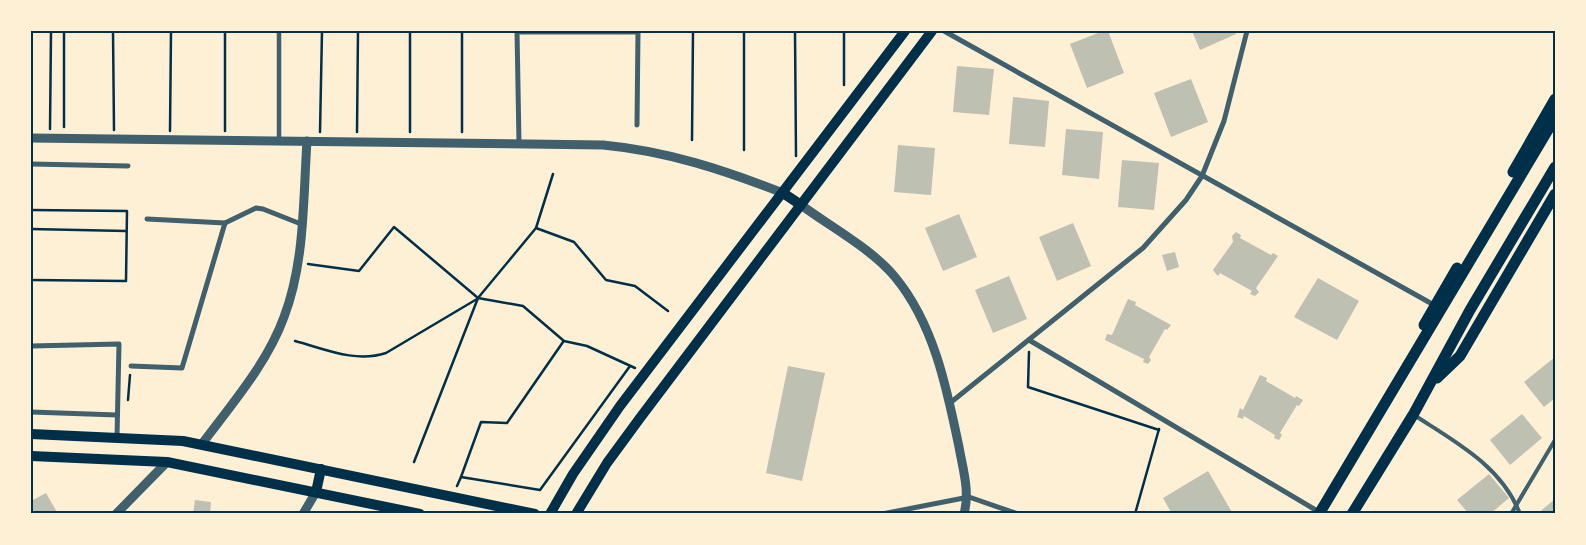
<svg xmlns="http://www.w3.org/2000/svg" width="1586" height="545" viewBox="0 0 1586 545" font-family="'PT Sans',sans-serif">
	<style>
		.building { fill: #bec0b2 }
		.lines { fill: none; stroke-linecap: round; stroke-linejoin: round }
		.path { stroke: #003049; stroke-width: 2.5 }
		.service { stroke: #3f606c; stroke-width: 4 }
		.pedestrian { stroke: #3f606c; stroke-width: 4.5 }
		.minor { stroke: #3f606c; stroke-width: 5 }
		.tertiary { stroke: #3f606c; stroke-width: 9 }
		.secondary { stroke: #003049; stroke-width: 10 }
		.primary { stroke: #003049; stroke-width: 11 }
		.neatline { fill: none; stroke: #003049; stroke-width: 2 }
	</style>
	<rect width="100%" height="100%" fill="#fdf0d5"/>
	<g class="building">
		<polygon points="1103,31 1108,31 1124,73 1087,88 1070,44"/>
		<polygon points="1192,31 1235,31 1236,34 1200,50"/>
		<polygon points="957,66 994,69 989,115 953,112"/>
		<polygon points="1191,79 1208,122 1171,137 1154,93"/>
		<polygon points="1013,97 1049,101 1045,147 1009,144"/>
		<polygon points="1066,129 1103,132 1099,179 1062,175"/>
		<polygon points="898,145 935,148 931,195 894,192"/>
		<polygon points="1122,160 1159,163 1154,210 1118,207"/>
		<polygon points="959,214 977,257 943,271 925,228"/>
		<polygon points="1073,223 1091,266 1057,281 1039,237"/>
		<polygon points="1236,232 1241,235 1240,238 1271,255 1273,253 1278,256 1256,288 1259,292 1255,296 1250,294 1252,291 1220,273 1218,276 1216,274 1213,270 1233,242 1232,236"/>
		<polygon points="1175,252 1179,267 1167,271 1162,255"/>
		<polygon points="1009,276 1027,319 993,333 975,290"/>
		<polygon points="1318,278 1359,301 1337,340 1294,317"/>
		<polygon points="1128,299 1136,302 1135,305 1171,325 1167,330 1165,329 1149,357 1151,360 1148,364 1143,362 1144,359 1105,340 1107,334 1112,335"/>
		<polygon points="1555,357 1555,398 1544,407 1524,382"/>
		<polygon points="788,366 825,373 802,481 766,473"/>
		<polygon points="1260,375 1267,378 1266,381 1295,398 1296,396 1303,400 1299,406 1297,405 1280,433 1282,435 1279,440 1274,438 1275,435 1244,416 1243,419 1237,417 1240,408 1243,410"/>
		<polygon points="1522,414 1542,438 1510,465 1490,440"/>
		<polygon points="1208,471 1233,514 1172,514 1163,498"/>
		<polygon points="1489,474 1509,498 1490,514 1469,514 1457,500"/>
		<polygon points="46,493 58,514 31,514 31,501"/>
		<polygon points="1555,499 1555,514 1537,514"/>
		<polygon points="195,500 211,502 210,514 193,514"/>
	</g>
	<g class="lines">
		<g class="path">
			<polyline points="64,31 64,127"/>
			<polyline points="113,31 114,130"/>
			<polyline points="225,31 225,131"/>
			<polyline points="462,31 462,132"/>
			<polyline points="744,31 744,150"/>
			<polyline points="795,31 796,156"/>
			<polyline points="844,85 844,31"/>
			<polyline points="50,129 51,31"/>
			<polyline points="170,131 171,31"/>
			<polyline points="320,132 322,31"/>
			<polyline points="357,132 358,31"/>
			<polyline points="410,132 410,31"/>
			<polyline points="692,140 693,31"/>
			<polyline points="31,210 127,211 126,281 31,280"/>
			<polyline points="536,228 574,242 606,280 635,286 668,311"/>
			<polyline points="31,229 126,231"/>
			<polyline points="308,264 359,271 394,227 478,298 523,306 564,341 587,346 635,368"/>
			<path d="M 295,341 C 325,349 355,363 386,353 L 477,299"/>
			<polyline points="1029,352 1028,387 1159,430"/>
			<polyline points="128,400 130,375"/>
			<polyline points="414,462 478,298 536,228 553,174"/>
			<polyline points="461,477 481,422 507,423 563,342"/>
			<polyline points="457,486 461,477 540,490 630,366"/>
			<polyline points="1135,514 1159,429"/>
		</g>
		<g class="service">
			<path d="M 1414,415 C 1454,441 1502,466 1520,514"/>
			<polyline points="1511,514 1555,440"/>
		</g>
		<polyline class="pedestrian" points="279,31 279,141"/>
		<g class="minor">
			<polyline points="517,31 519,143"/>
			<polyline points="944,31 1434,305"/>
			<polyline points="517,32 638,32"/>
			<polyline points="637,125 638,31"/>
			<polyline points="31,164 128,166"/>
			<polyline points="147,219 225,223 256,208 263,209 301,224"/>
			<polyline points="1029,340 1319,512"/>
			<polyline points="31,346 119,344 117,437"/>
			<polyline points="131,366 182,368 225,223"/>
			<polyline points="950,403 1143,248 1186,200 1202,176 1224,121 1247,31"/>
			<polyline points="31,412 117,415"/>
			<polyline points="882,514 969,497 1018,514"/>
		</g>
		<g class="tertiary">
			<path d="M 31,138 L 603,145 C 667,151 724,170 783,193"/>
			<path d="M 801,205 C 831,227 872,249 895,277 C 934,324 947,389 959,447 C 963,470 970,491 964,514"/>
			<path d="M 202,444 C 231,405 267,364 284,317 C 305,262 303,200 307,141"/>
			<polyline points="116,514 167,462"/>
			<polyline points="303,514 316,492"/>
		</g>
		<g class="secondary">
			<polyline points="783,193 801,205"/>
			<polyline points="31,434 183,441 535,514"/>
			<polyline points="31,456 167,462 420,514"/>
			<polyline points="316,492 321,469"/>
			<polyline points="550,514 573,474 620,406 905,31"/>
			<polyline points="576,514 607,463 640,418 932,31"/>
		</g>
		<g class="primary">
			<polyline points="1513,172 1555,99"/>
			<polyline points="1424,325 1457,268"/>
			<polyline points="1437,378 1460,356 1555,194"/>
			<polyline points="1319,514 1555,118"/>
			<polyline points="1352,514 1413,415 1470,310 1555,167"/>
		</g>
	</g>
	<rect width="1586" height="545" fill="none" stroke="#fdf0d5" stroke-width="65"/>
	<rect x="32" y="32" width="1522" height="480" class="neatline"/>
</svg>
